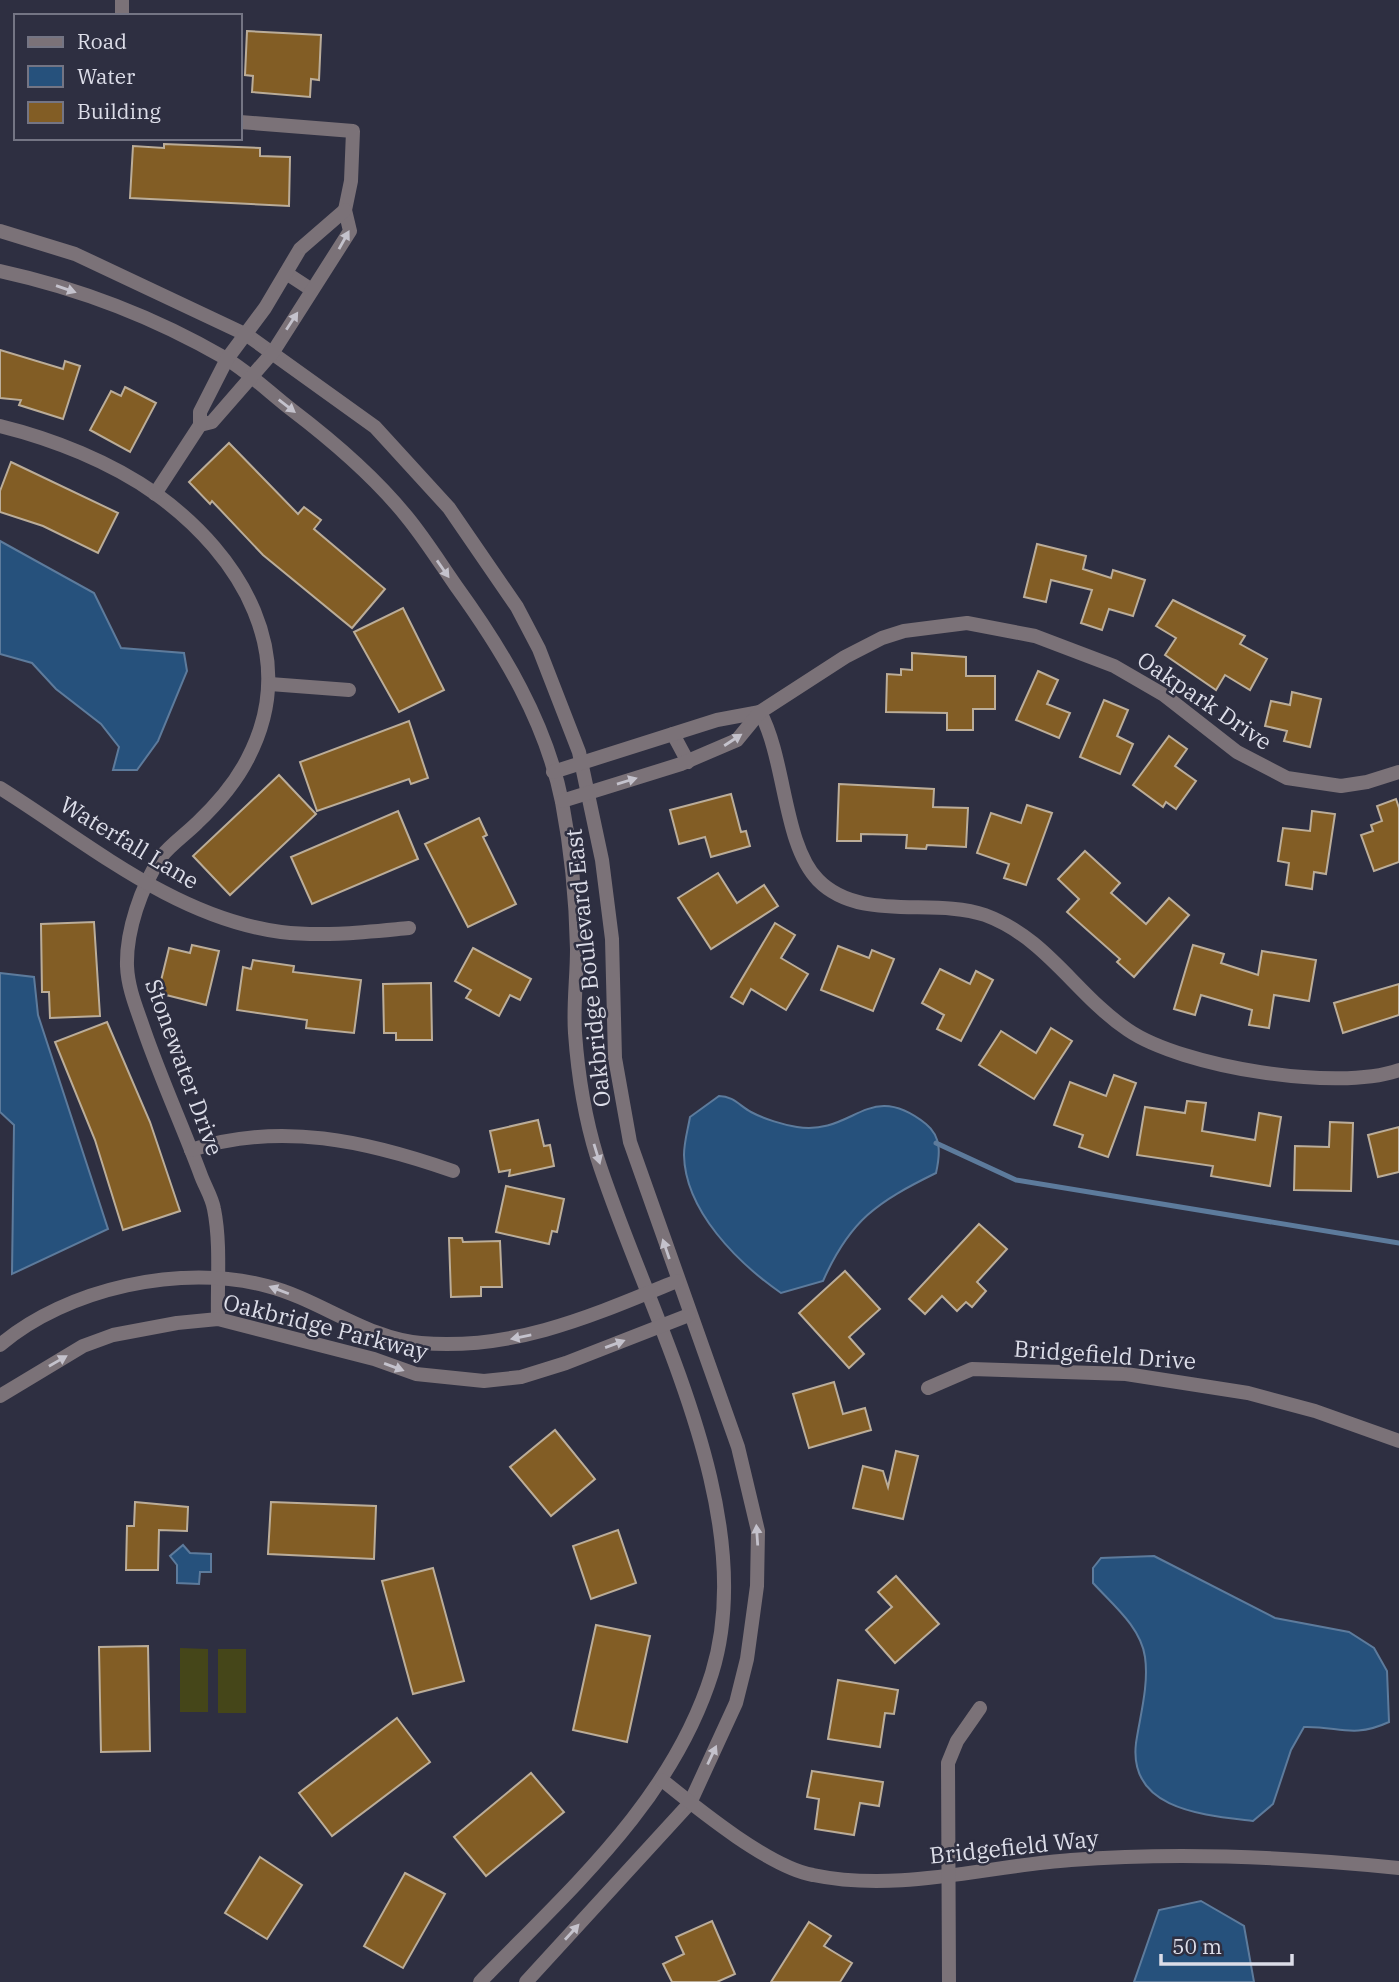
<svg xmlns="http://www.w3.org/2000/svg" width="1399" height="1982" viewBox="0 0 1399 1982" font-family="'IBM Plex Serif',serif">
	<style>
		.green { fill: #454619 }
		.water { fill: #26517c; stroke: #5d7b9c; stroke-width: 2 }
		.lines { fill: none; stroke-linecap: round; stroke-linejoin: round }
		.stream { stroke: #5d7b9c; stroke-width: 5 }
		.building { fill: #825d25; stroke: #bbad99; stroke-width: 2 }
		.minor { stroke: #7b7278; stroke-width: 14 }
		.oneway { fill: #c4c2cc }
		.labels { text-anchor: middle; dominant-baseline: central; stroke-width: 5; stroke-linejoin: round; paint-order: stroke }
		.street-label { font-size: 23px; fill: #dcdde8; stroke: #2e2f41 }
	</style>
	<rect width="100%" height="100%" fill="#2e2f41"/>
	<g class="green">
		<polygon points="180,1648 208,1649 208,1712 180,1712"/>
		<rect x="218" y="1649" width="28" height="64"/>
	</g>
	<g class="water">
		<polygon points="0,541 94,593 121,648 184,653 187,671 158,741 137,770 113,770 119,747 101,724 56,689 32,663 0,654"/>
		<polygon points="0,973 34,977 38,1015 108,1229 12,1274 14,1125 0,1112"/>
		<path d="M 719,1096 C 733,1096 740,1106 751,1112 C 764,1119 784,1125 797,1127 C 854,1136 868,1078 926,1124 C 942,1137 940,1155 936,1173 C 877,1202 850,1220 823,1281 L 781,1293 C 738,1263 685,1211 684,1155 C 684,1142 688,1129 690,1117 Z"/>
		<polygon points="183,1545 190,1553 211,1554 211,1572 200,1572 199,1584 177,1583 177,1565 170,1556"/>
		<path d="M 1154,1556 L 1275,1618 L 1349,1632 L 1374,1648 L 1387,1671 L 1389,1722 C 1352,1739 1339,1726 1304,1727 L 1291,1750 L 1273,1804 L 1253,1821 C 1204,1815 1128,1810 1136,1743 C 1140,1716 1149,1685 1145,1657 C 1141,1627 1112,1604 1093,1583 L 1093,1568 L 1101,1558 Z"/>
		<polygon points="1201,1901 1244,1926 1254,1982 1134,1982 1159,1910"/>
	</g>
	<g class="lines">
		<polyline class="stream" points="936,1143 1016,1180 1399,1243"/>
	</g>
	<g class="building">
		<polygon points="247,31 321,35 319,80 311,79 310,97 252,92 253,76 245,75"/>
		<polygon points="164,144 260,148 260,156 290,157 289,206 130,198 133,146 164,148"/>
		<polygon points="0,350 63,369 65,361 80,366 63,419 19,405 21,400 0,398"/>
		<polygon points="125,387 156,403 130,452 90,430 111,391 121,396"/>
		<polygon points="229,443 298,514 304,507 321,520 314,529 385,589 352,628 263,555 212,501 210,504 189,482"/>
		<polygon points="11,462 118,513 98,553 43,526 0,512 0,491"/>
		<polygon points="1037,544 1086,556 1083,569 1111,578 1113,570 1145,580 1133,616 1109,609 1102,630 1081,623 1092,590 1051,580 1046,602 1024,597"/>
		<polygon points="1173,600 1245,636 1240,644 1267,659 1250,690 1225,675 1216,690 1165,655 1176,638 1156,626"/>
		<polygon points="403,608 444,690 399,712 354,632"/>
		<polygon points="912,653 966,657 966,676 995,676 995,709 973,709 973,730 947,730 947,713 886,712 887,674 901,675 901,669 912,670"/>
		<polygon points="1038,671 1058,680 1047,704 1070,713 1059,738 1016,720"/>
		<polygon points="1292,692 1321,699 1310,747 1284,741 1287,731 1265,726 1271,701 1290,705"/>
		<polygon points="1104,700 1128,710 1117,736 1133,744 1120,774 1080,757"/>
		<polygon points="409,721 428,778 411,784 409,779 317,811 300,762"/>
		<polygon points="1169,736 1187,749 1175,766 1196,781 1176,809 1166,802 1163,807 1133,785"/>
		<polygon points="279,775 316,814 230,895 193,856"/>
		<polygon points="839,784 934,789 933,807 968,808 966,847 927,845 926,849 906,848 907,835 861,834 861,841 837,841"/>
		<polygon points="731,794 741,832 746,831 750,846 711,857 705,837 679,844 670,810"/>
		<polygon points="1396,799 1399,808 1399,862 1374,871 1361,835 1373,831 1371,825 1382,821 1377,806"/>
		<polygon points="1027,805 1052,813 1026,885 1004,878 1009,864 977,853 991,813 1021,823"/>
		<polygon points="398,811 418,859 312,904 291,857"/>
		<polygon points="1312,811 1335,814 1326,874 1314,872 1312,889 1286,885 1289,863 1278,861 1283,828 1310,831"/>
		<polygon points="479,818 487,835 483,837 516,904 468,927 425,844"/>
		<polygon points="1085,851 1120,883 1111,893 1146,924 1169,898 1189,915 1134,977 1117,962 1120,959 1067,912 1079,899 1058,879"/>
		<polygon points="718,873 737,903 764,885 778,906 711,949 678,898"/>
		<polygon points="94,922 100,1016 50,1018 49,992 42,992 41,924"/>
		<polygon points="775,923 795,935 781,958 808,974 786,1010 751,989 743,1004 731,997"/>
		<polygon points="192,945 219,951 206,1005 158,993 169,948 190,953"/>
		<polygon points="1193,945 1224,954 1221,963 1258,975 1262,951 1316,960 1309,1001 1274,995 1269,1028 1249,1025 1252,1010 1201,995 1195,1015 1174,1009"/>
		<polygon points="838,946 869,958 872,950 894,959 873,1011 821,990"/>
		<polygon points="473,948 531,979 520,1000 510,995 499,1016 466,998 471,990 455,981"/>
		<polygon points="253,960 294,966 293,972 361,980 354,1033 306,1028 307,1020 237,1010 243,967 251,969"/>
		<polygon points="940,969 970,984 976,971 993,980 961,1041 937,1029 944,1015 922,1003"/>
		<polygon points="431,983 432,1040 396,1040 396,1033 384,1033 383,984"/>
		<polygon points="1399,984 1399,1015 1343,1033 1334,1003"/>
		<polygon points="107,1022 150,1122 180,1211 123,1230 95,1140 55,1042"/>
		<polygon points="1051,1028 1072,1041 1034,1099 979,1065 1001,1031 1036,1053"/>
		<polygon points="1114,1075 1136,1083 1108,1157 1079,1147 1083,1135 1054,1125 1070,1082 1106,1096"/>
		<polygon points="1187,1101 1206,1103 1202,1131 1255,1140 1259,1113 1281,1117 1270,1186 1211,1176 1213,1166 1137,1155 1145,1107 1185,1113"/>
		<polygon points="538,1120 544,1146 550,1145 554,1166 509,1176 510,1170 499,1172 490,1131"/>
		<polygon points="1330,1122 1353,1123 1351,1191 1294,1190 1295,1146 1329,1147"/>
		<polygon points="1399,1127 1399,1172 1378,1177 1368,1135"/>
		<polygon points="506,1186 564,1199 557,1232 552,1231 549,1244 496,1232"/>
		<polygon points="979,1224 1007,1249 977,1282 986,1291 972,1307 966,1302 957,1311 942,1296 925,1314 909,1299"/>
		<polygon points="449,1238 462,1238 463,1242 500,1241 502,1287 481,1287 481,1296 451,1297"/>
		<polygon points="845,1271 880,1309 849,1337 864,1354 849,1368 799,1313"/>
		<polygon points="834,1382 843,1414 865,1408 871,1430 809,1448 793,1394"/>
		<polygon points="555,1430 595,1479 551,1516 510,1467"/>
		<polygon points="896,1451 918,1456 903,1519 853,1508 863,1466 883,1471 888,1487"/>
		<polygon points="135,1502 188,1507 187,1531 159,1530 158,1570 126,1570 127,1526 134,1526"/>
		<polygon points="271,1502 376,1506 374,1559 268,1554"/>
		<polygon points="618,1530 636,1583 591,1599 573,1546"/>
		<polygon points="433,1568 464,1681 413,1694 382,1581"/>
		<polygon points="896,1576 939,1624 895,1663 866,1630 892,1607 878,1592"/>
		<polygon points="596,1625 650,1636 627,1742 573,1730"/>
		<polygon points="148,1646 150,1751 101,1752 99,1647"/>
		<polygon points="838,1680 898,1690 894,1714 885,1713 880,1747 828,1739"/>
		<polygon points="397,1718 430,1762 332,1836 299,1793"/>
		<polygon points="812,1771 883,1782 879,1806 860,1803 854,1835 815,1829 819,1799 807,1797"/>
		<polygon points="531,1773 564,1812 486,1876 454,1837"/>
		<polygon points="260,1857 302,1885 267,1939 225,1913"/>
		<polygon points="405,1873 445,1894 403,1968 364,1946"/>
		<polygon points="712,1921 735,1974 717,1982 672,1982 663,1964 684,1954 676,1937"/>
		<polygon points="809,1922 831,1936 824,1946 852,1963 840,1982 771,1982"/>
	</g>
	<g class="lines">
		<g class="minor">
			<polyline points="122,0 122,16"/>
			<polyline points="0,231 75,254 247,335 375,427 449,508 517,607 539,649 579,752 602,860 612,939 615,1058 630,1142 738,1447 758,1531 757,1586 747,1659 736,1703 690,1803 526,1982"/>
			<path d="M 0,271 C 78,288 156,318 225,358 C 250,373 270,393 292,410 C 334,442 374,476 407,517 C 425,539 440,563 456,586 C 503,651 546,722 562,802 C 571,849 576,901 577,949 C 577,977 573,1005 575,1033 C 578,1075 585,1118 597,1157 C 646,1311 762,1510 712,1673 C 672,1801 570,1889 480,1982"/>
			<polyline points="286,273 312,290"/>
			<polyline points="200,425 212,422 273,352 350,231 345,210 351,181 353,131 240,122"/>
			<path d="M 0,426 C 53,439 111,462 156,494 C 242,556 301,656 248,758 C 236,782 216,805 197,823 C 186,834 170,845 161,857 C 141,887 126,931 127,966 C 128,989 137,1009 144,1030 C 161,1079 182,1125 200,1173 C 204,1185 212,1197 214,1209 C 221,1244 217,1284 218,1319"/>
			<polyline points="155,494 200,425 200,412 227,359 265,308 300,249 345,210"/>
			<polyline points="270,684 349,690"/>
			<path d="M 760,712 C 786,760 783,844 818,880 C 860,923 933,897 985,915 C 1047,938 1076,995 1128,1030 C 1182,1067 1337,1092 1399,1070"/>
			<polyline points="673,734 688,762"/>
			<polyline points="553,772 717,720 760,712"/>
			<path d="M 0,788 C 88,843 175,918 281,932 C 324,937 366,932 409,928"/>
			<polyline points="562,801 681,764 737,740 760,712 845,657 882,638 904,631 967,623 1035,636 1114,666 1164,695 1237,752 1287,778 1341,786 1367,782 1399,772"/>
			<path d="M 191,1150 C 280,1121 367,1141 453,1171"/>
			<path d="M 0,1345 C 67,1288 182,1263 267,1286 C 319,1299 367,1339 421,1343 C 514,1351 594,1315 677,1281"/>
			<polyline points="928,1388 972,1369 1126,1374 1248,1393 1315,1411 1399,1441"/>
			<polyline points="0,1396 83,1346 113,1335 177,1323 218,1319 374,1359 416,1374 484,1381 521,1377 566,1363 689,1315"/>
			<path d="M 662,1780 C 698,1809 769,1867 813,1875 C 899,1893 986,1866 1071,1860 C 1179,1852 1292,1857 1399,1868"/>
			<polyline points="949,1982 948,1763 957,1741 980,1708"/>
		</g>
	</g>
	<defs><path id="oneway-solid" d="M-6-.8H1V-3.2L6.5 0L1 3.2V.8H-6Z" transform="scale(1.75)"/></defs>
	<g class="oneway">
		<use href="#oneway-solid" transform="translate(344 240) rotate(-61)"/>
		<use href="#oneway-solid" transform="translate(66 289) rotate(19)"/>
		<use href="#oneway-solid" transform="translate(292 321) rotate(-57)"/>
		<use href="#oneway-solid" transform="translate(287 406) rotate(38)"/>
		<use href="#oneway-solid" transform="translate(443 569) rotate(55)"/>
		<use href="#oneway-solid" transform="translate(733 740) rotate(-33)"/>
		<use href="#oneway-solid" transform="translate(627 781) rotate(-17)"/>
		<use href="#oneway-solid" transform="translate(597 1154) rotate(73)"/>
		<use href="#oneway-solid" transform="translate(666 1249) rotate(-109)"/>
		<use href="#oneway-solid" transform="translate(279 1290) rotate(-159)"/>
		<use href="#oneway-solid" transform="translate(521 1337) rotate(169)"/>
		<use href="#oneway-solid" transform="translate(615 1344) rotate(-20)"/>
		<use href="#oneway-solid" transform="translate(58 1361) rotate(-30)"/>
		<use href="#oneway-solid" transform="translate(394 1367) rotate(20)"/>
		<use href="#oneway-solid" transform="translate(757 1535) rotate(-94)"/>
		<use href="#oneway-solid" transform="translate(712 1755) rotate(-65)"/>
		<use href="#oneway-solid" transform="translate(572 1932) rotate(-48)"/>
	</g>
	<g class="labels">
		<g class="street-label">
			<text transform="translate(1205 700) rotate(34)">Oakpark Drive</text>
			<text transform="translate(130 842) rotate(31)">Waterfall Lane</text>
			<text transform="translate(587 968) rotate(-96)">Oakbridge Boulevard East</text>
			<text transform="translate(185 1067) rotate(70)">Stonewater Drive</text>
			<text transform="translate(326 1326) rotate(14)">Oakbridge Parkway</text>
			<text transform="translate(1105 1354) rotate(4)">Bridgefield Drive</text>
			<text transform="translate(1014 1846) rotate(-6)">Bridgefield Way</text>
		</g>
	</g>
	<rect x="14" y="14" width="228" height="126" fill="#2e2f41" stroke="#747584" stroke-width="2"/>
	<rect x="28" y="37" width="35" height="10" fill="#7b7278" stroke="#747584" stroke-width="2"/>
	<text x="77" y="49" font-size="21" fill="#dcdde8">Road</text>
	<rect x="28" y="66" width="35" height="21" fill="#26517c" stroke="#747584" stroke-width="2"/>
	<text x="77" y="84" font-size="21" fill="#dcdde8">Water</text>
	<rect x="28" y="102" width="35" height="21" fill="#825d25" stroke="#747584" stroke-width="2"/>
	<text x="77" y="119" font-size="21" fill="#dcdde8">Building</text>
	<path d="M1161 1954v10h131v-10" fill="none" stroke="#dcdde8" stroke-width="3.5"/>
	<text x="1172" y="1954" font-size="21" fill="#dcdde8" stroke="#2e2f41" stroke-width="5" paint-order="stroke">50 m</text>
</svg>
